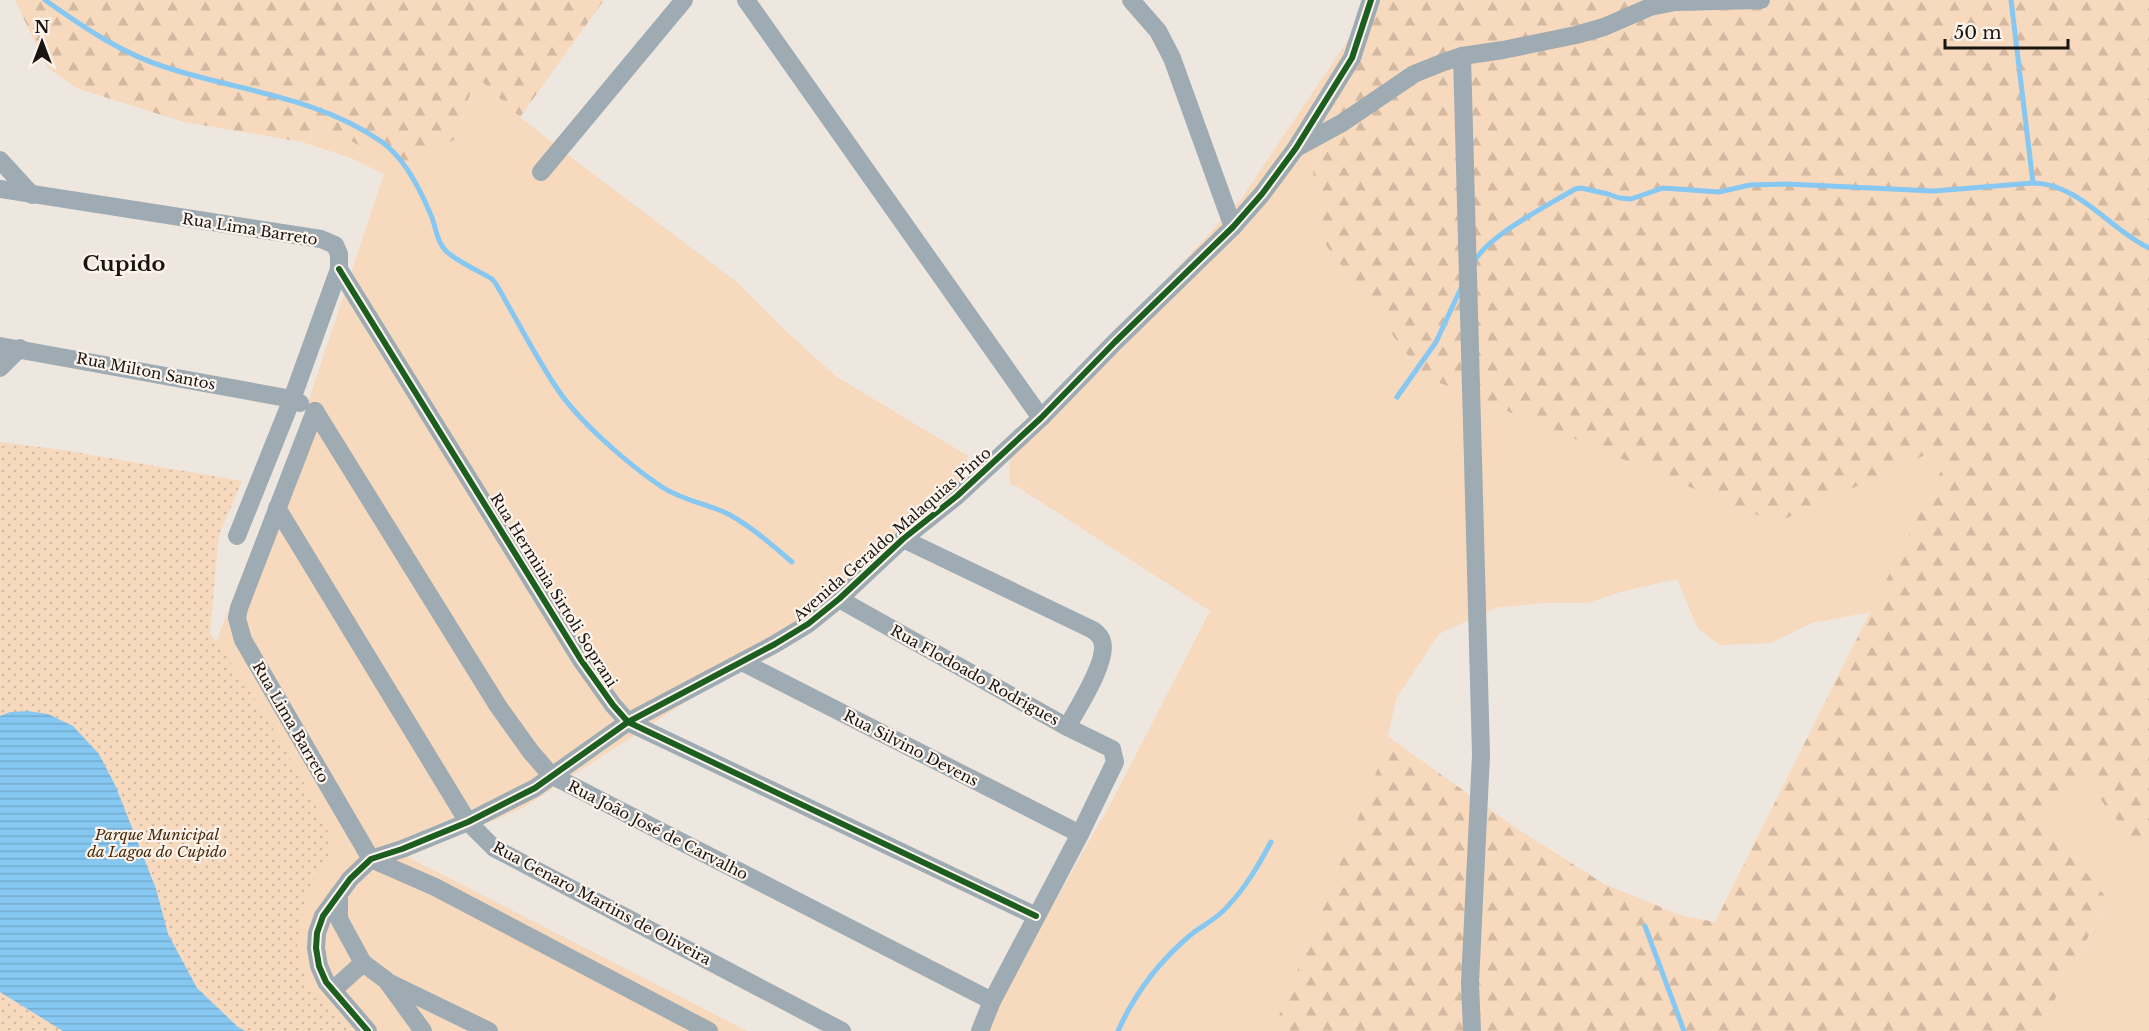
<svg xmlns="http://www.w3.org/2000/svg" width="2149" height="1031" viewBox="0 0 2149 1031" font-family="'Libre Baskerville',serif">
	<style>
		.grass { fill: #f7d9bd }
		.forest { fill: url(#forest-firs) }
		.park { fill: url(#park-dots) }
		.water { fill: url(#water-rules) }
		.lines { fill: none; stroke-linecap: round; stroke-linejoin: round }
		.stream { stroke: #86c8f2; stroke-width: 5 }
		.minor { stroke: #9eabb2; stroke-width: 18 }
		.cycleway-casing { stroke: #fdf5ed; stroke-width: 10 }
		.cycleway { stroke: #1b5e20; stroke-width: 6 }
		.labels { text-anchor: middle; dominant-baseline: central; stroke-width: 4.5; stroke-linejoin: round; paint-order: stroke }
		.street-label { font-size: 15px; fill: #191410; stroke: #fdf5ed }
		.park-label { font-size: 15px; font-style: italic; fill: #492b0a; stroke: #fdf5ed }
		.district-label { font-size: 21px; font-weight: bold; fill: #191410; stroke: #fdf5ed }
	</style>
	<defs>
		<pattern id="forest-firs" width="22" height="20" patternUnits="userSpaceOnUse" patternTransform="scale(1.5)"><rect width="22" height="20" fill="#f7d9bd"/><path d="M5 1l3.5 6h-7zM16 11l3.5 6h-7z" fill="#d3b9a1"/></pattern>
		<pattern id="park-dots" width="8" height="8" patternUnits="userSpaceOnUse" patternTransform="scale(1.5)"><rect width="8" height="8" fill="#f7d9bd"/><path d="M2 2h.1M6 6h.1" fill="none" stroke="#d3b9a1" stroke-width="1.8" stroke-linecap="round"/></pattern>
		<pattern id="water-rules" width="6" height="5" patternUnits="userSpaceOnUse" patternTransform="scale(1.5)"><rect width="6" height="5" fill="#86c8f2"/><path d="M0 2.5h6" fill="none" stroke="#73abce"/></pattern>
	</defs>
	<rect width="100%" height="100%" fill="#eee7e0"/>
	<g class="grass">
		<path d="M 1368,10 L 1364,47 L 1313,169 L 1320,237 L 1423,376 L 1776,523 L 1957,440 L 1871,612 L 1812,623 L 1771,643 L 1720,645 L 1698,629 L 1677,579 L 1624,591 L 1588,603 L 1542,603 L 1495,608 L 1439,634 L 1396,699 L 1388,736 L 1390,738 L 1273,1031 L 981,1031 L 1112,801 L 1210,611 L 1016,486 L 1010,485 C 1009,465 1008,444 1026,432 L 1241,199 Z"/>
		<polygon points="476,76 520,117 568,155 738,283 789,334 837,377 968,456 958,500 712,685 523,808 408,857 747,1031 245,1031 137,844 300,427 384,174 351,158 302,142 327,129 406,169 455,139"/>
		<polygon points="2085,780 2144,853 2149,839 2149,1031 2038,1031 2108,901 2040,816"/>
	</g>
	<g class="forest">
		<polygon points="15,0 604,0 520,117 476,76 455,139 406,169 327,129 302,142 184,122 76,88 47,67"/>
		<polygon points="1374,0 2149,0 2149,839 2144,854 2085,780 2041,816 2108,900 2038,1031 1273,1031 1390,738 1516,828 1604,884 1683,916 1715,922 1956,441 1776,523 1423,376 1320,237 1313,170 1364,47"/>
	</g>
	<path class="park" d="M 0,442 L 63,450 L 242,481 L 219,535 L 210,633 C 257,699 301,771 334,845 L 306,893 L 297,947 L 309,986 L 348,1031 L 0,1031 Z"/>
	<polygon class="water" points="28,711 48,714 73,726 99,754 116,787 156,889 168,934 197,988 238,1027 245,1031 63,1031 0,992 0,716 10,712"/>
	<g class="lines">
		<g class="stream">
			<path d="M 45,0 C 83,27 124,55 168,68 C 240,91 318,97 382,142 C 404,158 420,189 430,213 C 436,225 436,241 446,251 C 456,261 479,271 492,279 L 496,284 C 516,318 534,354 556,387 C 578,421 629,465 662,487 C 685,502 708,503 730,515 C 753,528 772,545 792,562"/>
			<polyline points="2011,0 2033,183"/>
			<path d="M 1474,262 C 1488,235 1549,205 1575,189 L 1581,188 L 1608,194 L 1619,198 L 1631,199 L 1663,188 L 1719,192 L 1750,185 L 1787,184 L 1934,191 L 2033,183 C 2080,184 2109,229 2149,248"/>
			<polyline points="1397,397 1436,342 1462,286"/>
			<polyline points="1645,926 1684,1031"/>
			<path d="M 1118,1031 C 1134,995 1157,964 1187,938 C 1199,927 1216,920 1227,907 C 1246,887 1258,866 1271,842"/>
		</g>
		<g class="minor">
			<polyline points="746,0 1041,418"/>
			<polyline points="1131,0 1158,31 1172,58 1233,227"/>
			<polyline points="1462,56 1481,755 1470,983 1472,1031"/>
			<polyline points="1296,148 1342,123 1414,74 1444,62 1462,56 1503,50 1576,35 1604,27 1650,7 1675,2 1761,0"/>
			<polyline points="0,160 32,195"/>
			<polyline points="541,172 684,0"/>
			<polyline points="0,189 321,239 335,245 339,254 339,269 292,399 237,536"/>
			<polyline points="339,269 581,660 613,705 628,722 1036,916"/>
			<polyline points="0,346 292,399 300,403"/>
			<polyline points="0,368 20,348"/>
			<polyline points="315,411 498,706 531,752 551,775 992,1001"/>
			<polyline points="315,411 239,608 237,618 243,640 371,859 435,887 709,1031"/>
			<polyline points="277,508 468,822 494,848 842,1031"/>
			<path d="M 903,539 L 1093,630 C 1097,633 1101,637 1102,641 C 1109,660 1077,709 1067,727"/>
			<polyline points="839,599 1067,727 1112,749 1115,762 1080,834 992,1001 980,1031"/>
			<polyline points="742,662 1080,834"/>
			<polyline points="339,894 339,919 363,963 386,980 423,1031"/>
			<polyline points="390,983 489,1031"/>
			<polyline points="333,990 363,963"/>
			<polyline points="368,1031 326,982 319,966 316,948 317,933 323,916 350,879 371,859 402,849 468,822 535,788 628,722 775,644 808,624 839,599 903,539 957,496 1041,418 1115,342 1233,227 1262,194 1296,148 1352,58 1371,0"/>
		</g>
		<g class="cycleway-casing">
			<g id="cycleway">
				<polyline points="339,269 581,660 613,705 628,722 1036,916"/>
				<polyline points="368,1031 326,982 319,966 316,948 317,933 323,916 350,879 371,859 402,849 468,822 535,788 628,722 775,644 808,624 839,599 903,539 957,496 1041,418 1115,342 1233,227 1262,194 1296,148 1352,58 1371,0"/>
			</g>
		</g>
		<use href="#cycleway" class="cycleway"/>
	</g>
	<g class="labels">
		<g class="street-label">
			<text transform="translate(250 229) rotate(9)">Rua Lima Barreto</text>
			<text transform="translate(146 371) rotate(11)">Rua Milton Santos</text>
			<text transform="translate(892 534) rotate(-41)">Avenida Geraldo Malaquias Pinto</text>
			<text transform="translate(554 590) rotate(58)">Rua Herminia Sirtoli Soprani</text>
			<text transform="translate(975 675) rotate(29)">Rua Flodoado Rodrigues</text>
			<text transform="translate(291 722) rotate(60)">Rua Lima Barreto</text>
			<text transform="translate(911 748) rotate(27)">Rua Silvino Devens</text>
			<text transform="translate(658 830) rotate(27)">Rua João José de Carvalho</text>
			<text transform="translate(602 903) rotate(28)">Rua Genaro Martins de Oliveira</text>
		</g>
		<g class="park-label">
			<text x="157" y="834">Parque Municipal<tspan x="157" dy="17">da Lagoa do Cupido</tspan></text>
		</g>
		<g class="district-label">
			<text x="124" y="264">Cupido</text>
		</g>
	</g>
	<g transform="translate(42 42)" stroke="#fdf5ed" stroke-width="4.5" paint-order="stroke">
	<path d="M0-4.5L10 22L0 15L-10 22Z" fill="#191410"/>
	<text y="-9" font-size="16" font-weight="bold" text-anchor="middle" fill="#191410">N</text>
	</g>
	<path d="M1945 39v9h123v-9" fill="none" stroke="#191410" stroke-width="3"/>
	<text x="1954" y="39" font-size="18" fill="#191410" stroke="#fdf5ed" stroke-width="4.5" paint-order="stroke">50 m</text>
</svg>
